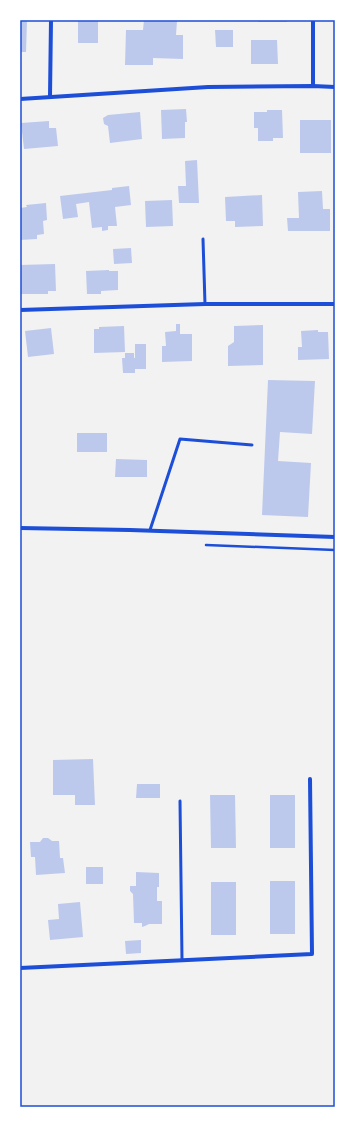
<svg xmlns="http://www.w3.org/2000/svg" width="355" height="1127" viewBox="0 0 355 1127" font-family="'Crimson Pro',serif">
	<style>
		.building { fill: #bdc9ec }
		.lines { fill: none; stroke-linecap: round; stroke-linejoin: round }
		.path { stroke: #1d4ed8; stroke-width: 2.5 }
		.service { stroke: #1d4ed8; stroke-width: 3 }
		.minor { stroke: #1d4ed8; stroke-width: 4 }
		.neatline { fill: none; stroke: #1d4ed8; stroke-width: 1.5 }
	</style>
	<rect width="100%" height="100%" fill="#f2f2f2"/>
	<g class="building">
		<polygon points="20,20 27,20 26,52 20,52"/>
		<rect x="78" y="20" width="20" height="23"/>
		<polygon points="144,20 177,21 176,35 183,35 183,59 153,58 153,65 125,65 126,30 143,30"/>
		<rect x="258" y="20" width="29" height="2"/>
		<polygon points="215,30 233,30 233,47 216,47"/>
		<polygon points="251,40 277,40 278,64 251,64"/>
		<polygon points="186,109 187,122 185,122 185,138 162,139 161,110"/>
		<polygon points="267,110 282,110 283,138 273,138 273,141 258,141 258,128 254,128 254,112 267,112"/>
		<polygon points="140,112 142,139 110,143 108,126 104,124 103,118 108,115"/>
		<rect x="300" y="120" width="31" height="33"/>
		<polygon points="49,121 49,128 56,128 58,146 24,149 21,123"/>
		<polygon points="197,160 199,203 179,203 178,186 186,186 185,161"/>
		<polygon points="129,186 131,205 115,207 117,226 108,226 108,230 102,231 102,227 92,228 89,202 76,204 78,217 63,219 60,196 112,190 112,188"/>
		<polygon points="322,191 323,209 330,209 330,231 288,231 287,218 299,218 298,192"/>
		<polygon points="262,195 263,226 235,227 235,221 226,221 225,197"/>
		<polygon points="172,200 173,226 146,227 145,201"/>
		<polygon points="46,203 47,220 43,221 44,234 37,235 37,239 20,240 20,208 27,207 26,205"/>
		<polygon points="131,248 132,263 114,264 113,249"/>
		<polygon points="55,264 56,291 48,291 48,294 20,294 20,265"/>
		<polygon points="109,270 109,271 118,271 118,290 101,291 101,294 87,294 86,271"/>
		<polygon points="176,324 180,324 180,334 192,334 192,361 162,362 162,346 166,346 165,332 176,331"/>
		<polygon points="263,325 263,365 228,366 228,346 234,342 234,326"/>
		<polygon points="124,326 125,352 94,353 94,329 99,329 99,327"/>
		<polygon points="51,328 54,354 28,357 25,331"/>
		<polygon points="318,330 318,332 328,332 329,359 298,360 298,347 302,347 301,331"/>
		<polygon points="135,344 146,344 146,369 135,369 135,373 123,373 122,358 125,358 125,353 134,353 134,358 135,358"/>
		<polygon points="268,380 315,381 312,434 280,432 278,461 311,463 308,517 262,515"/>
		<rect x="77" y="433" width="30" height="19"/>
		<polygon points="116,459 147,460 147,477 115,477"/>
		<polygon points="93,759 95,805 75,805 75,795 53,795 53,760"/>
		<polygon points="137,784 160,784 160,798 136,798"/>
		<polygon points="210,795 235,795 236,848 211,848"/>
		<rect x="270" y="795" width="25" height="53"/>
		<polygon points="43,838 48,838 52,841 59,841 60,858 63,858 65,873 36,875 35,857 31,857 30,842 40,842"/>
		<rect x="86" y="867" width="17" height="17"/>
		<polygon points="136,872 159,873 159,887 157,887 157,901 162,901 162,924 149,924 145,926 142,927 142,923 134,923 133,894 130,891 130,886 136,886"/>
		<rect x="270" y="881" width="25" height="53"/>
		<rect x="211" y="882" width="25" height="53"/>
		<polygon points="80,902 83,937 50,940 48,920 59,919 58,904"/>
		<polygon points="141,940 141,953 126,954 125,941"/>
	</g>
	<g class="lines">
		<polyline class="path" points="206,545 335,550"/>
		<g class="service">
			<polyline points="203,239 205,304"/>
			<polyline points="150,530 180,439 252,445"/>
			<polyline points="180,801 182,960"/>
		</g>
		<g class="minor">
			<polyline points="313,20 313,86"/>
			<polyline points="50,96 51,20"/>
			<polyline points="20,99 208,87 313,86 335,87"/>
			<polyline points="20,310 205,304 335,304"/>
			<polyline points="20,528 130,530 335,537"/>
			<polyline points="20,968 312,954 310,779"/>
		</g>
	</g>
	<rect width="355" height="1127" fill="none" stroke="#ffffff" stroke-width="42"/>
	<rect x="21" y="21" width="313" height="1085" class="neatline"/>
</svg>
